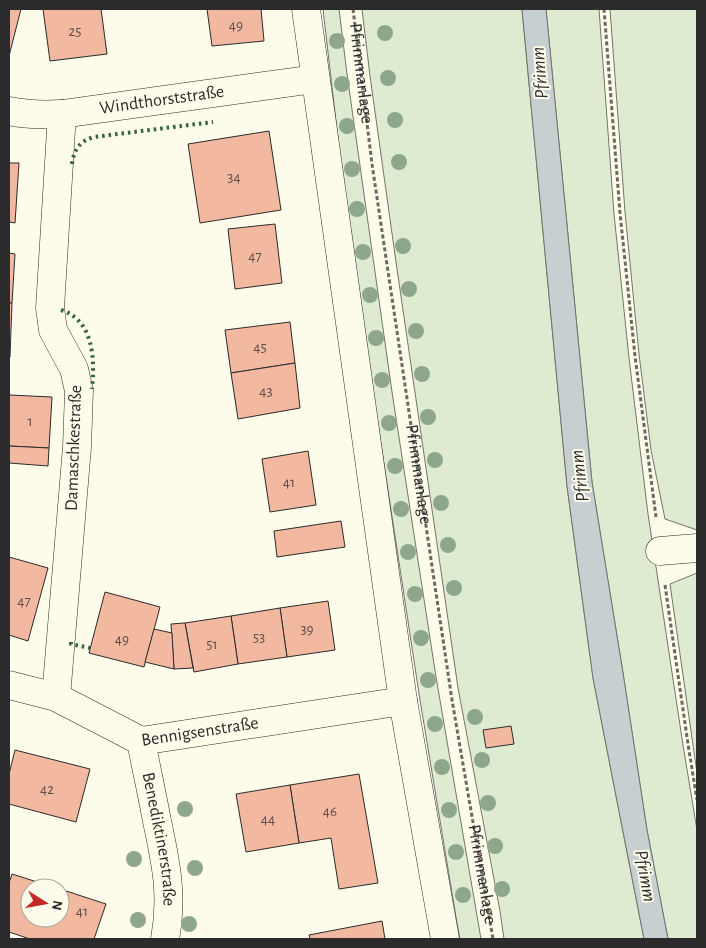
<svg xmlns="http://www.w3.org/2000/svg" width="706" height="948" viewBox="0 0 706 948" font-family="'Alegreya Sans',sans-serif">
	<style>
		.green { fill: #deebd1; stroke: #74746e }
		.water { fill: #c7d0d0; stroke: #74746e }
		.building { fill: #f2b8a0; stroke: #2b2b2b }
		.lines { fill: none; stroke-linecap: round; stroke-linejoin: round }
		.minor-casing { stroke: #2b2b2b; stroke-width: 29 }
		.path { stroke: #6a6964; stroke-width: 3; stroke-dasharray: 4 2.5; stroke-linecap: butt }
		.minor { stroke: #fdfbea; stroke-width: 28 }
		.hedge { stroke: #34623c; stroke-width: 4; stroke-dasharray: 2.5 4; stroke-linecap: butt }
		.tree { fill: #8ea78a }
		.labels { text-anchor: middle; dominant-baseline: central; stroke-width: 4; stroke-linejoin: round; paint-order: stroke }
		.number-label { font-size: 15px; fill: #5d4e48 }
		.street-label { font-size: 18px; fill: #2b2b2b; stroke: #fdfbea }
		.water-label { font-size: 19px; font-style: italic; fill: #2b2b2b; stroke: #fdfbea }
	</style>
	<rect width="100%" height="100%" fill="#fdfbea"/>
	<g class="green">
		<polygon points="323,9 339,9 347,74 392,392 436,677 481,939 460,939 457,923 420,700 349,234"/>
		<polygon points="362,9 522,9 567,486 593,678 644,939 504,939 500,911 458,688 396,262 370,76"/>
		<polygon points="546,9 599,9 614,214 629,358 648,514 683,745 697,830 697,939 668,939 647,830 623,673 592,482"/>
		<polygon points="610,9 697,9 697,530 665,519 651,450 639,354 625,212"/>
		<polygon points="697,573 697,773 670,584"/>
	</g>
	<polygon class="water" points="522,9 546,9 592,482 623,673 647,830 668,939 644,939 593,678 567,486"/>
	<g class="building">
		<polygon points="9,9 21,9 9,56"/>
		<polygon points="43,9 101,9 107,54 50,61"/>
		<polygon points="207,9 261,9 264,41 212,46"/>
		<polygon points="269,131 281,210 200,223 188,144"/>
		<polygon points="9,163 19,163 15,223 9,222"/>
		<polygon points="275,224 282,283 235,289 228,229"/>
		<polygon points="9,253 15,254 12,303 9,303"/>
		<polygon points="9,303 12,303 10,357 9,357"/>
		<polygon points="290,322 295,363 231,373 225,330"/>
		<polygon points="295,363 300,408 238,419 231,373"/>
		<polygon points="9,395 52,397 49,448 9,446"/>
		<polygon points="9,446 49,448 48,466 9,463"/>
		<polygon points="308,451 316,505 270,512 262,459"/>
		<polygon points="341,521 345,547 277,557 274,531"/>
		<polygon points="9,557 48,568 28,641 9,635"/>
		<polygon points="105,592 160,607 144,667 89,653"/>
		<polygon points="328,601 335,650 287,657 280,608"/>
		<polygon points="280,608 287,657 238,664 231,616"/>
		<polygon points="231,616 238,664 194,672 185,623"/>
		<polygon points="185,623 193,668 174,669 171,624"/>
		<polygon points="154,629 172,633 174,669 145,662"/>
		<polygon points="511,726 514,744 486,748 483,730"/>
		<polygon points="15,750 90,769 76,822 9,804 9,774"/>
		<polygon points="359,774 378,883 339,889 331,838 299,843 290,785"/>
		<polygon points="290,785 299,843 246,852 236,794"/>
		<polygon points="12,874 56,888 30,888 30,918 60,918 60,889 106,904 94,939 30,939 9,932 9,883"/>
		<polygon points="382,921 385,939 310,939 309,935"/>
	</g>
	<g class="lines">
		<g class="minor-casing">
			<g id="minor">
				<polyline points="306,9 403,701 445,939"/>
				<path id="s2" d="M 9,111 C 27,115 43,115 62,114 L 315,79"/>
				<polyline points="660,551 697,548"/>
				<path id="s3" d="M 9,685 L 56,697 L 141,741 L 403,701"/>
				<polyline points="56,697 77,447 79,391 74,369 53,330 50,308 62,114"/>
				<path id="s4" d="M 141,741 C 146,767 152,794 157,821 C 166,863 173,896 165,939"/>
			</g>
		</g>
		<g class="path">
			<path id="s1" d="M 353,9 L 372,164 L 452,700 L 493,939"/>
			<polyline points="604,9 620,213 635,356 656,517"/>
			<polyline points="665,585 688,744 697,800"/>
		</g>
		<use href="#minor" class="minor"/>
		<g class="hedge">
			<path d="M 72,164 C 74,149 80,141 94,137 L 213,122"/>
			<path d="M 61,310 C 94,320 95,360 92,389"/>
			<polyline points="71,642 71,644 90,648"/>
		</g>
	</g>
	<g class="tree">
		<circle cx="385" cy="33" r="8"/>
		<circle cx="337" cy="41" r="8"/>
		<circle cx="388" cy="78" r="8"/>
		<circle cx="342" cy="84" r="8"/>
		<circle cx="395" cy="120" r="8"/>
		<circle cx="347" cy="126" r="8"/>
		<circle cx="399" cy="162" r="8"/>
		<circle cx="352" cy="169" r="8"/>
		<circle cx="357" cy="209" r="8"/>
		<circle cx="403" cy="246" r="8"/>
		<circle cx="363" cy="252" r="8"/>
		<circle cx="409" cy="289" r="8"/>
		<circle cx="370" cy="295" r="8"/>
		<circle cx="416" cy="331" r="8"/>
		<circle cx="376" cy="338" r="8"/>
		<circle cx="422" cy="374" r="8"/>
		<circle cx="382" cy="380" r="8"/>
		<circle cx="428" cy="417" r="8"/>
		<circle cx="389" cy="423" r="8"/>
		<circle cx="435" cy="460" r="8"/>
		<circle cx="395" cy="466" r="8"/>
		<circle cx="441" cy="503" r="8"/>
		<circle cx="401" cy="509" r="8"/>
		<circle cx="448" cy="545" r="8"/>
		<circle cx="408" cy="552" r="8"/>
		<circle cx="454" cy="588" r="8"/>
		<circle cx="415" cy="594" r="8"/>
		<circle cx="421" cy="638" r="8"/>
		<circle cx="428" cy="680" r="8"/>
		<circle cx="475" cy="717" r="8"/>
		<circle cx="435" cy="724" r="8"/>
		<circle cx="482" cy="760" r="8"/>
		<circle cx="442" cy="767" r="8"/>
		<circle cx="488" cy="803" r="8"/>
		<circle cx="185" cy="809" r="8"/>
		<circle cx="449" cy="810" r="8"/>
		<circle cx="495" cy="846" r="8"/>
		<circle cx="456" cy="852" r="8"/>
		<circle cx="134" cy="859" r="8"/>
		<circle cx="195" cy="868" r="8"/>
		<circle cx="502" cy="889" r="8"/>
		<circle cx="463" cy="895" r="8"/>
		<circle cx="138" cy="920" r="8"/>
		<circle cx="189" cy="924" r="8"/>
	</g>
	<g class="labels">
		<g class="number-label">
			<text x="236" y="25">49</text>
			<text x="75" y="31">25</text>
			<text x="234" y="177">34</text>
			<text x="255" y="256">47</text>
			<text x="260" y="347">45</text>
			<text x="266" y="391">43</text>
			<text x="30" y="421">1</text>
			<text x="289" y="482">41</text>
			<text x="24" y="601">47</text>
			<text x="307" y="629">39</text>
			<text x="259" y="637">53</text>
			<text x="122" y="639">49</text>
			<text x="212" y="644">51</text>
			<text x="47" y="789">42</text>
			<text x="330" y="811">46</text>
			<text x="268" y="819">44</text>
			<text x="82" y="911">41</text>
		</g>
		<g class="street-label">
			<text stroke="none"><textPath href="#s1" startOffset="65">Pfrimmanlage</textPath></text>
			<text stroke="none"><textPath href="#s2" startOffset="154">Windthorststraße</textPath></text>
			<text transform="translate(74 448) rotate(-88)">Damaschkestraße</text>
			<text stroke="none"><textPath href="#s1" startOffset="470">Pfrimmanlage</textPath></text>
			<text stroke="none"><textPath href="#s3" startOffset="204">Bennigsenstraße</textPath></text>
			<text stroke="none"><textPath href="#s4" startOffset="100">Benediktinerstraße</textPath></text>
			<text stroke="none"><textPath href="#s1" startOffset="875">Pfrimmanlage</textPath></text>
		</g>
		<g class="water-label">
			<text transform="translate(540 73) rotate(-95)">Pfrimm</text>
			<text transform="translate(580 476) rotate(-97)">Pfrimm</text>
			<text transform="translate(645 876) rotate(80)">Pfrimm</text>
		</g>
	</g>
	<rect width="706" height="948" fill="none" stroke="#2b2b2b" stroke-width="20"/>
	<g transform="translate(45 903) rotate(101)"><circle r="24" fill="#fdfbea" stroke="#a9a89e"/>
	<path d="M0-4L9 19L0 12L-9 19Z" fill="#c62828"/>
	<text y="-8" font-size="14" font-weight="bold" text-anchor="middle" fill="#2b2b2b">N</text>
	</g>
</svg>
